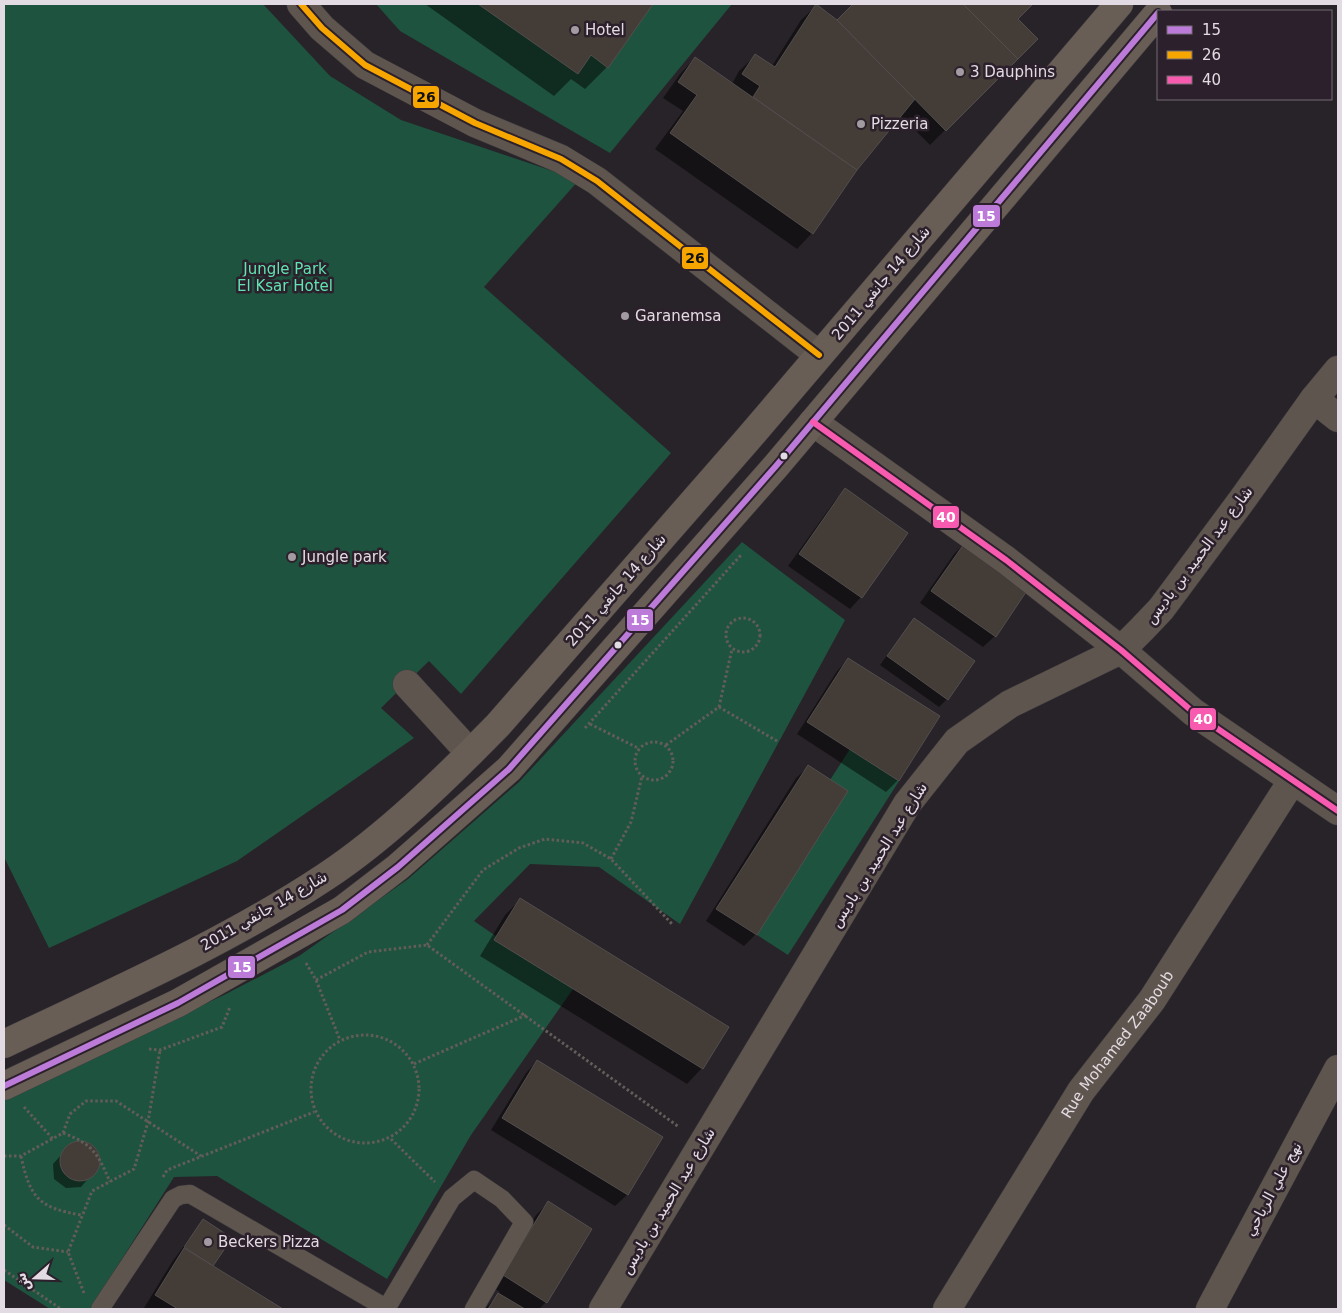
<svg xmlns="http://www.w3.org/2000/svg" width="1342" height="1313" viewBox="0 0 1342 1313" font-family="'DejaVu Sans','Noto Sans Arabic',sans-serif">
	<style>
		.green { fill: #1e533f }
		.shadow { fill: #0007 }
		.building { fill: #433c37; stroke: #534e4e }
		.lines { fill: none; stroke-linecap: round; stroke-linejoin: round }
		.lane-casing { stroke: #413e41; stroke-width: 19 }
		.street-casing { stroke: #413e41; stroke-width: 29 }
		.primary-casing { stroke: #413e41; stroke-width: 29 }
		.path { stroke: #635d5a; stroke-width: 3; stroke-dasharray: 2.5 2.5; stroke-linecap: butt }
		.lane { stroke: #5e554e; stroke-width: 18 }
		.street { stroke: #5e554e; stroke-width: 28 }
		.primary { stroke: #695e56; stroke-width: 28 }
		.bus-1-casing { stroke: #2b202b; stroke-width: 10 }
		.bus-2-casing { stroke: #2b202b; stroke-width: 10 }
		.bus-3-casing { stroke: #2b202b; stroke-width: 10 }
		.bus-1 { stroke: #bd7bd9; stroke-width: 6 }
		.bus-2 { stroke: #f7a600; stroke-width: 6 }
		.bus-3 { stroke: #f75aaf; stroke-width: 6 }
		.poi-dot { fill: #a29ba2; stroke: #2b202b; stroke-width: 2 }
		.bus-dot { fill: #e3dbe3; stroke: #2b202b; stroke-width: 2 }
		.labels { text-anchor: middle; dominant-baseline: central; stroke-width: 5; stroke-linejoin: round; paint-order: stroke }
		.poi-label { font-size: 15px; fill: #e3dbe3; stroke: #2b202b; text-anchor: start }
		.park-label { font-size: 15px; fill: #5ee5b1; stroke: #2b202b }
		.street-label { font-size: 15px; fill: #e3dbe3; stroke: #2b202b }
		.line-badge { stroke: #2b202b; stroke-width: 2 }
		.badge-label { font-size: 14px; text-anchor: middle; font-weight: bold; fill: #fff }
		.pale-badge-label { font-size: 14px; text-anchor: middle; font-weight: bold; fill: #111 }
	</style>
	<rect width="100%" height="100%" fill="#282328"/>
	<g class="green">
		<polygon points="4,4 263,4 330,76 401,120 579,180 484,287 671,453 461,694 429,661 381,708 414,738 237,861 49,948 4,857"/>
		<polygon points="376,4 732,4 610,153 400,31"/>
		<polygon points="742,542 845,620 680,924 599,867 530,864 474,921 573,989 471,1135 387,1279 217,1176 174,1177 90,1309 50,1309 4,1280 4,1097 224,995 299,956 408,879 519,782"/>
		<polygon points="850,749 899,781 788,955 757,935 830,780"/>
	</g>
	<g class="shadow">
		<polygon points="425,4 652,4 607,67 585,89 571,79 554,96"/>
		<polygon points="855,4 1031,4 1016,19 1036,39 930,145 900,115 856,169 812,233 797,249 655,149 683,111 663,98 680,74 695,58 732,84 739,71 755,56 772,66 801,20 817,5 837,22"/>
		<polygon points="845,490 861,597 850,609 788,566 834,502"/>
		<polygon points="966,542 995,636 983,647 920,603 954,554"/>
		<polygon points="914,619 947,699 939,707 880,665"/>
		<polygon points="849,659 898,780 886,792 797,734 837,671"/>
		<polygon points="808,767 756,934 744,946 706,921 796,778"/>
		<polygon points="520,900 702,1068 687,1084 480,956 505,915"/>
		<polygon points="537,1061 661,1138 627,1195 615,1206 491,1130 526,1073"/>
		<polygon points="86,1143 97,1152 98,1167 81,1187 66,1188 54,1179 53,1164 71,1144"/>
		<polygon points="548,1203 546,1302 539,1309 485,1309 500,1292 492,1287 536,1215"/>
		<polygon points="203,1220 211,1267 281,1309 144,1308 172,1262"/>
	</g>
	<g class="building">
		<polygon points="478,4 653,4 608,68 591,55 578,74"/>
		<polygon points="816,4 837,20 915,99 857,170 753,97 760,86 742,74 755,54 775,67"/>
		<polygon points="853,4 963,4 1018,59 946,131 837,20"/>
		<polygon points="963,4 1033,4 1018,19 1038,39 1018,59"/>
		<polygon points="695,57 857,170 813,234 670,133 697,95 678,82"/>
		<polygon points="845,488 908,533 862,598 799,554"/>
		<polygon points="966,541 1030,586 996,637 931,591"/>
		<polygon points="914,618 975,661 948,700 887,656"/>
		<polygon points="848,658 940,716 899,781 807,722"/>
		<polygon points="808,765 848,791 757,935 716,909"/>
		<polygon points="520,898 729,1027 703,1069 494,940"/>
		<polygon points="537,1060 663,1137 628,1195 502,1118"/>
		<circle cx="80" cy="1161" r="20"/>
		<polygon points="548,1201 592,1229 547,1303 503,1275"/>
		<polygon points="203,1219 232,1238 213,1266 184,1247"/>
		<polygon points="184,1248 283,1309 178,1309 155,1295"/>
		<polygon points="498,1293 525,1309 488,1309"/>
	</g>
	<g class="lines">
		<g class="lane-casing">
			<g id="lane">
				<polyline points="100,1309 173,1199 181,1195 190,1194 386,1308"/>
				<polyline points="386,1309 452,1198 474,1180 502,1199 524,1222 474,1309"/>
			</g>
		</g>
		<g class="street-casing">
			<g id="street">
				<polyline points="301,4 322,28 365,65 475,123 561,159 597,181 819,355"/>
				<polyline points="1314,399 1338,418"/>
				<polyline points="813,422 1006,560 1121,650 1193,712 1338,811"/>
				<polyline points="407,684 470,753"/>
				<polyline points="603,1309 907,804 957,741 1010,704 1121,650 1142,629 1161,609 1242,500 1314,399 1338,370"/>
				<path id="s1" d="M 947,1309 L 1081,1091 L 1152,1000 L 1292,781"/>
				<polyline points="1210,1309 1338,1069"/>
			</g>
		</g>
		<g class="primary-casing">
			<g id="primary">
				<path d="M 4,1044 C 113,992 224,944 325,877 C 386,837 447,777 498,725 L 748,439 L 1119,4"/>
				<polyline points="4,1086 178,1003 342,910 398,867 509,769 776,466 1158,13"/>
			</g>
		</g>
		<g class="path">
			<circle cx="743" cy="635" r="17"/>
			<polyline points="719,707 732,649"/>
			<polyline points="590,724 638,748"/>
			<polyline points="585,728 741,555"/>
			<circle cx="654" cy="761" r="19"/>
			<polyline points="666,745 719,707 777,741"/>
			<polyline points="611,859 631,822 642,776"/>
			<polyline points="427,945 483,870 519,848 545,839 583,843 611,859 672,924"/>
			<polyline points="306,963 316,980 340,1040"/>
			<polyline points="316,980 368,952 427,945 679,1127"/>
			<circle cx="365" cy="1089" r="54"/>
			<polyline points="149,1049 160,1050 222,1027 230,1007"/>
			<polyline points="414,1064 526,1015"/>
			<polyline points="24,1107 53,1139"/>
			<path d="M 63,1133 C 93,1144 98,1154 110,1182"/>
			<polyline points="391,1139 435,1182"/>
			<polyline points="4,1156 21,1156 63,1133 70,1114 86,1101 116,1101 201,1156"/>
			<path d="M 21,1156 C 30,1198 39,1208 81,1215"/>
			<polyline points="163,1177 167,1170 314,1112"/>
			<polyline points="4,1225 33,1247 68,1252"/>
			<polyline points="4,1270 61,1309"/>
			<polyline points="84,1293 68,1252 92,1191 134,1169 148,1122 160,1050"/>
		</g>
		<use href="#lane" class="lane"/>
		<use href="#street" class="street"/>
		<use href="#primary" class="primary"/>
		<g class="bus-1-casing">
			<polyline id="bus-1" points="4,1086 178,1003 342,910 398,867 509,769 776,466 1158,13"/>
		</g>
		<g class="bus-2-casing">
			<polyline id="bus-2" points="301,4 322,28 365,65 475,123 561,159 597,181 819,355"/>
		</g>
		<g class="bus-3-casing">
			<polyline id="bus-3" points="813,422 1006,560 1121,650 1193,712 1338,811"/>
		</g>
		<use href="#bus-1" class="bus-1"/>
		<use href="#bus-2" class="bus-2"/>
		<use href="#bus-3" class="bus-3"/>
	</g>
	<g class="poi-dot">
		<circle cx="575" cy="30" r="5"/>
		<circle cx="960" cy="72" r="5"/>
		<circle cx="861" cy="124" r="5"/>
		<circle cx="625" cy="316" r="5"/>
		<circle cx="292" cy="557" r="5"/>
		<circle cx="208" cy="1242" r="5"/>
	</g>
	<g class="bus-dot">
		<circle cx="784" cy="456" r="4.5"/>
		<circle cx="618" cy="645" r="4.5"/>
	</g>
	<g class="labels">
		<g class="poi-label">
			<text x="585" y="30">Hotel</text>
			<text x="970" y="72">3 Dauphins</text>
			<text x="871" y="124">Pizzeria</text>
			<text x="635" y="316">Garanemsa</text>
			<text x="302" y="557">Jungle park</text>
			<text x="218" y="1242">Beckers Pizza</text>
		</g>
		<g class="park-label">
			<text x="285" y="269">Jungle Park<tspan x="285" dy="17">El Ksar Hotel</tspan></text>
		</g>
		<g class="street-label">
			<text transform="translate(881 283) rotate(-50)">شارع 14 جانفي 2011</text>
			<text transform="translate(1199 555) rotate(-53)">شارع عبد الحميد بن باديس</text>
			<text transform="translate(616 590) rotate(-49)">شارع 14 جانفي 2011</text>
			<text transform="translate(879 855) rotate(-58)">شارع عبد الحميد بن باديس</text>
			<text transform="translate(264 911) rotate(-30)">شارع 14 جانفي 2011</text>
			<text stroke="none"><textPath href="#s1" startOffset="315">Rue Mohamed Zaaboub</textPath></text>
			<text transform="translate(1273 1189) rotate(-62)">نهج علي الرياحي</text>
			<text transform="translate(668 1201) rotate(-59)">شارع عبد الحميد بن باديس</text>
		</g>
	</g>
	<g class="line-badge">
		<rect x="412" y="85" width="28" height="24" rx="5" fill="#f7a600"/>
		<rect x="972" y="204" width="29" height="24" rx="5" fill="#bd7bd9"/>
		<rect x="681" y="246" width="28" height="24" rx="5" fill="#f7a600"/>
		<rect x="932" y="505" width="28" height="24" rx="5" fill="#f75aaf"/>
		<rect x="626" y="608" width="28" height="24" rx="5" fill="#bd7bd9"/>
		<rect x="1189" y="707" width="28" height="24" rx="5" fill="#f75aaf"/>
		<rect x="227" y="955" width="29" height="24" rx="5" fill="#bd7bd9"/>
	</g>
	<g class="badge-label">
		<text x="986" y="221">15</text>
		<text x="946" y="522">40</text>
		<text x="640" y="625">15</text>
		<text x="1203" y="724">40</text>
		<text x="242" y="972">15</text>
	</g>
	<g class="pale-badge-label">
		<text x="426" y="102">26</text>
		<text x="695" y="263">26</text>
	</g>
	<rect width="1342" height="1313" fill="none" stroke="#e3dbe3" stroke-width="10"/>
	<rect x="1157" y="10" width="175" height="90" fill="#2b202b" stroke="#756b75"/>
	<rect x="1167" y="26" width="25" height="8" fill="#bd7bd9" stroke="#756b75"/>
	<text x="1202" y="35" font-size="15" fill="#e3dbe3">15</text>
	<rect x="1167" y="51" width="25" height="8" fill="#f7a600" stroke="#756b75"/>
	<text x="1202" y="60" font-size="15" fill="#e3dbe3">26</text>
	<rect x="1167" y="76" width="25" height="8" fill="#f75aaf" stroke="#756b75"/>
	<text x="1202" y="85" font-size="15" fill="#e3dbe3">40</text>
	<g transform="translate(35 1278) rotate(250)" stroke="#2b202b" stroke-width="4" paint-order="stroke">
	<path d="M0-4L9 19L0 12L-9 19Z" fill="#e3dbe3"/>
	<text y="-8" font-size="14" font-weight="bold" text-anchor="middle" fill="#e3dbe3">ش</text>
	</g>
</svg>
